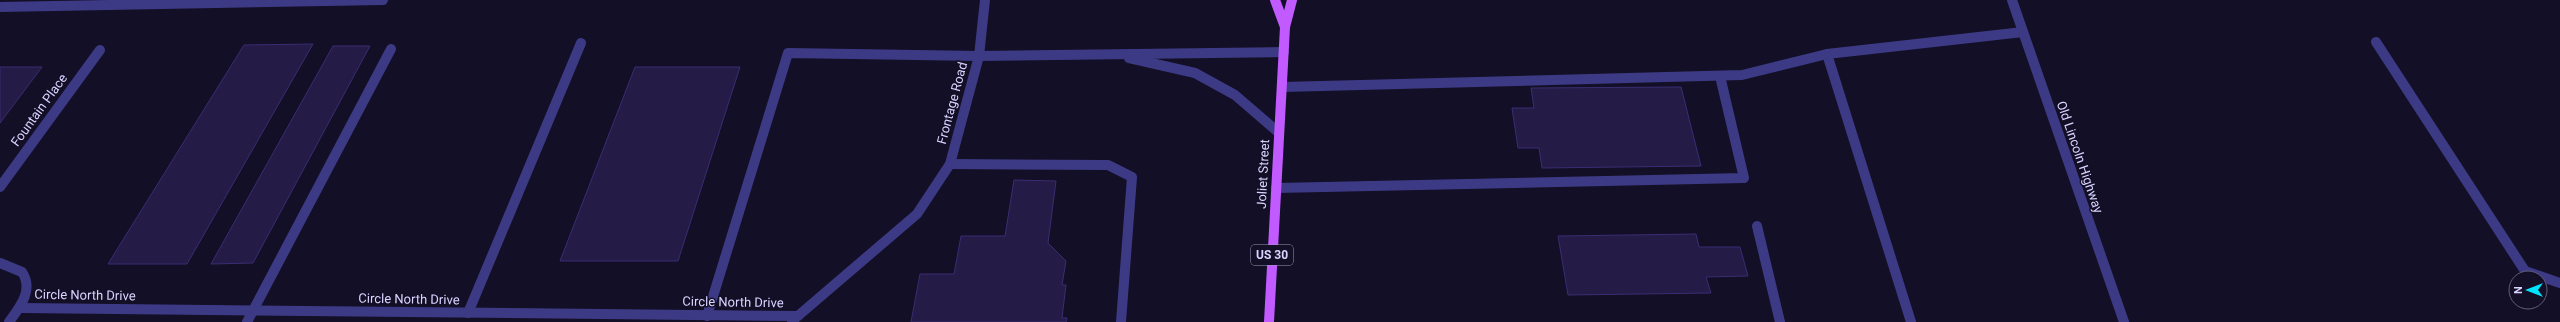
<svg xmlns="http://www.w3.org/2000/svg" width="2560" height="322" viewBox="0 0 2560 322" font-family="Roboto,sans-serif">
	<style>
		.building { fill: #241b47; stroke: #3b2d73 }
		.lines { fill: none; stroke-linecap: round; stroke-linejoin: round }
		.minor { stroke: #3d3a85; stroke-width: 10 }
		.major { stroke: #c25bff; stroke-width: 10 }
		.labels { text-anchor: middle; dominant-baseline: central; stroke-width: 3; stroke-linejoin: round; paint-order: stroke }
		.shield { fill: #130f26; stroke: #9e99be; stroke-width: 1 }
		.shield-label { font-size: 12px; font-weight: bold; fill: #d9d4ff }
		.street-label { font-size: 13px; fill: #d9d4ff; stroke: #130f26 }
	</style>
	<rect width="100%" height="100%" fill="#130f26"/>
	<g class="building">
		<polygon points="313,44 187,264 108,264 244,45"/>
		<polygon points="333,46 370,46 253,263 211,264"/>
		<polygon points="0,67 42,67 0,123"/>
		<polygon points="635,67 740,67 678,261 560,261"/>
		<polygon points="1681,87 1701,166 1542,168 1539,148 1518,148 1512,108 1534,108 1531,88"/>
		<polygon points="1014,180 1056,181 1048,243 1066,261 1062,285 1066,285 1062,318 1067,318 1066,322 911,322 920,274 954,274 961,236 1005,236"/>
		<polygon points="1696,234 1699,247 1740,247 1748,276 1706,277 1711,293 1568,295 1558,236"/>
	</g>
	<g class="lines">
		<g class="minor">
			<polyline points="2012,0 2124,322"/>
			<polyline points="0,7 383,0"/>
			<polyline points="2376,42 2525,271 2560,283"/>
			<polyline points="1129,58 1195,73 1235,95 1279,133"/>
			<polyline points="1282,87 1742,75 1827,54"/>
			<polyline points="950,164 1108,165 1132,177 1121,322"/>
			<polyline points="0,187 100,50"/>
			<polyline points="1276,188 1744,178 1720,76"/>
			<polyline points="1757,226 1780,322"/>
			<path d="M 0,263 L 22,272 C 34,290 20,307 9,322"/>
			<polyline points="21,308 798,316"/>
			<polyline points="468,313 581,43"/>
			<polyline points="707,316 788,53 979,56 1284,52"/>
			<polyline points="792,321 917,214 950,164 979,56 985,0"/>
			<polyline points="247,322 391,49"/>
			<polyline points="1911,322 1827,54 2023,32"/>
		</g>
		<g class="major">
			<polyline points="1275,0 1285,27"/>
			<polyline points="1269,322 1285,27 1292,0"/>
		</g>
	</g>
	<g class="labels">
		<rect class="shield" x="1251" y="245" width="42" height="20" rx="3"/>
		<g class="shield-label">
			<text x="1272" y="255">US 30</text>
		</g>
		<g class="street-label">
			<text transform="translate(952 103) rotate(-75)">Frontage Road</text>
			<text transform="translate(39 110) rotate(-54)">Fountain Place</text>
			<text transform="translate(2080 157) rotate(71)">Old Lincoln Highway</text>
			<text transform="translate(1263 174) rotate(-87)">Joliet Street</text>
			<text transform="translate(85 295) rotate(1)">Circle North Drive</text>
			<text transform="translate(409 299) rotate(1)">Circle North Drive</text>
			<text transform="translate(733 302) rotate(1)">Circle North Drive</text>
		</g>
	</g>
	<g transform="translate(2528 290) rotate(270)"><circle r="19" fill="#130f26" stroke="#625e7d"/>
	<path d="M0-3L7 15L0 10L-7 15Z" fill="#00e5ff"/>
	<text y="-6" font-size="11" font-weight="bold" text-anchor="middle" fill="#d9d4ff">N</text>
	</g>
</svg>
